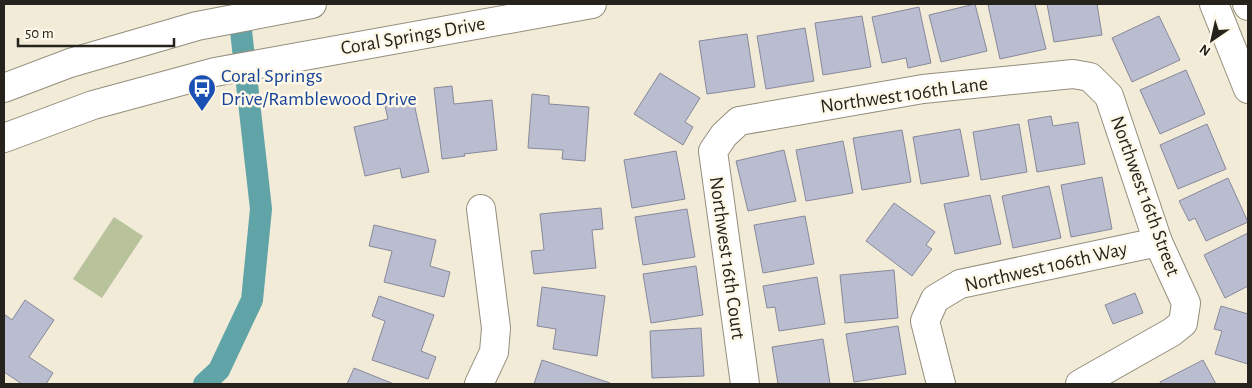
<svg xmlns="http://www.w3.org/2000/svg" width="1252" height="388" viewBox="0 0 1252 388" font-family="'Alegreya Sans',sans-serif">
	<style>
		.green { fill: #b8c39c }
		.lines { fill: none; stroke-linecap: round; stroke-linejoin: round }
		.canal { stroke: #61a4a7; stroke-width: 22 }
		.building { fill: #babccf; stroke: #87899b }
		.minor-casing { stroke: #948e7c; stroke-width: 30 }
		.major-casing { stroke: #948e7c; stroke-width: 30 }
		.minor { stroke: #fff; stroke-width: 28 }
		.major { stroke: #fff; stroke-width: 28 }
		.labels { text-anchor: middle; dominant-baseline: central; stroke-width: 5; stroke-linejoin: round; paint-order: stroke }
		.street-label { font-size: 20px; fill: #25231c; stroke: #fef8e9 }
		.transit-label { font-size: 20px; fill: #164399; stroke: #fef8e9; text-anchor: start }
	</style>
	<rect width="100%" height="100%" fill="#f2ebd8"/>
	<polygon class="green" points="114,217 143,236 102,298 73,279"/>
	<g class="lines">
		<polyline class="canal" points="204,384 219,370 252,300 261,209 238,4"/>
	</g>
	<g class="building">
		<polygon points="975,4 987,51 941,62 929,15"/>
		<polygon points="993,4 1035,4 1046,49 1000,59 988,5"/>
		<polygon points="1047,4 1097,4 1102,35 1054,42"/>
		<polygon points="919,7 931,63 908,68 906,58 882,63 872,17"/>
		<polygon points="862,16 871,67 823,75 815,23"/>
		<polygon points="1159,16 1180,60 1132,82 1112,38"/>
		<polygon points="805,28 814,81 766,89 757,36"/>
		<polygon points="747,34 755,87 707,94 699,41"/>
		<polygon points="1186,70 1205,114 1160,134 1140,90"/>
		<polygon points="660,73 700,98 685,122 693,127 683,145 634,114"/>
		<polygon points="452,86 454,104 492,100 497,150 464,154 465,156 442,159 434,88"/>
		<polygon points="532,94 549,96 549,104 589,107 585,161 562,159 563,150 528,148"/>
		<polygon points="413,99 429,172 402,178 400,168 365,176 354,127 388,119 385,106"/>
		<polygon points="1051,116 1053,126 1078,122 1085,164 1037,172 1028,120"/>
		<polygon points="1019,124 1027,172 981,180 973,132"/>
		<polygon points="1207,124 1226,169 1178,189 1160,145"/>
		<polygon points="960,129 969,176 921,184 913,137"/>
		<polygon points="902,130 911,182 862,190 853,138"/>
		<polygon points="843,141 853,193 806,201 796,150"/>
		<polygon points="784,150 796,201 748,211 736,161"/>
		<polygon points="676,151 685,199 632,208 624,160"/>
		<polygon points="1102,177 1112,229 1071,237 1061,185"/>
		<polygon points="1228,178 1248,222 1206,241 1195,218 1189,221 1179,201"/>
		<polygon points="1049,186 1061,238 1013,248 1002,196"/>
		<polygon points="990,195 1001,244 955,254 944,204"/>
		<polygon points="894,203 935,232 926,245 932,249 912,276 866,241"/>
		<polygon points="601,208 603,229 592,230 596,268 534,274 531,251 544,250 540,214"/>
		<polygon points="687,209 695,257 643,265 635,217"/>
		<polygon points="805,216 814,264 763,273 754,225"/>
		<polygon points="374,225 436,240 430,266 450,272 444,297 384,282 392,251 369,246"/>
		<polygon points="1248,233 1248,286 1225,298 1204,255"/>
		<polygon points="696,266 703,315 651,323 643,274"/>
		<polygon points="894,270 898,318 845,323 840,275"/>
		<polygon points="817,277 825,324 779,331 775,307 767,308 763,286"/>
		<polygon points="542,287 605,296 597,356 553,349 556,329 537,326"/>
		<polygon points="1135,293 1143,313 1113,324 1105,305"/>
		<polygon points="379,296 434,315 421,351 436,357 428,379 372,360 385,321 372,316"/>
		<polygon points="25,300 54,320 29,357 53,373 46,384 22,384 4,372 4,314 12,320"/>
		<polygon points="1221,306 1248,314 1248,364 1215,354 1222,331 1214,329"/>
		<polygon points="898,326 906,374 854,382 846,334"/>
		<polygon points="701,328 704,376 652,378 650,331"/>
		<polygon points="823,339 830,384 778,384 772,347"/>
		<polygon points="542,360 610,383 610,384 534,384"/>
		<polygon points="1203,360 1216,384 1161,384 1160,382"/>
		<polygon points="354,368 394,384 347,384"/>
	</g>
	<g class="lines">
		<g class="minor-casing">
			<g id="minor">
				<polyline points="1214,4 1248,89"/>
				<polyline points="1247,4 1248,6"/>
				<polyline points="479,384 494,352 496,328 481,209"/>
				<polyline points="745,384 713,151 724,135 739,121 923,89 1073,74 1090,77 1109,96 1158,242 1186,303 1183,323 1172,332 1080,384"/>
				<polyline points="941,384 925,321 935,299 960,284 1158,242"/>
			</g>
		</g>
		<g class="major-casing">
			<g id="major">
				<polyline points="4,88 70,63 197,26 312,4"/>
				<polyline points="4,138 93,105 215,72 592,4"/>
			</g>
		</g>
		<use href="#minor" class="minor"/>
		<use href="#major" class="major"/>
	</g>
	<defs>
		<g id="bus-pin" transform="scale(1.4375)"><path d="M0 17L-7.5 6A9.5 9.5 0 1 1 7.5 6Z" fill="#1a4fb4" stroke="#fef8e9"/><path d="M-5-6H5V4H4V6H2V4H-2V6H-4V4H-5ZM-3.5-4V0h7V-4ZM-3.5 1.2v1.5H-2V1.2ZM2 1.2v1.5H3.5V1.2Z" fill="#fff"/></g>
	</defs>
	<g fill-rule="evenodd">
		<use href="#bus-pin" x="202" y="88"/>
	</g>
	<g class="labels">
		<g class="street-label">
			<text transform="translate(413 36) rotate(-10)">Coral Springs Drive</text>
			<text transform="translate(904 95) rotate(-8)">Northwest 106th Lane</text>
			<text transform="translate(1145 196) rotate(70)">Northwest 16th Street</text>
			<text transform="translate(727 258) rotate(82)">Northwest 16th Court</text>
			<text transform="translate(1046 267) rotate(-13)">Northwest 106th Way</text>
		</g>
		<g class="transit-label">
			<text x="221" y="76">Coral Springs<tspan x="221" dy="23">Drive/Ramblewood Drive</tspan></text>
		</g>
	</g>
	<rect width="1252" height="388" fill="none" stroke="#25231c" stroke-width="10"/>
	<g transform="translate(1212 40) rotate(214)" stroke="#fef8e9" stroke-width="4" paint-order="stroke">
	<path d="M0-4L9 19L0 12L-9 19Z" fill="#25231c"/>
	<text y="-8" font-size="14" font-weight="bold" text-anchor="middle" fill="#25231c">N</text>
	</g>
	<path d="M18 38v8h156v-8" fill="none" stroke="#25231c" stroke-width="2.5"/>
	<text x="25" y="38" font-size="15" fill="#25231c" stroke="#fef8e9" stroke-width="4" paint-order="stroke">50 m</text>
</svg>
